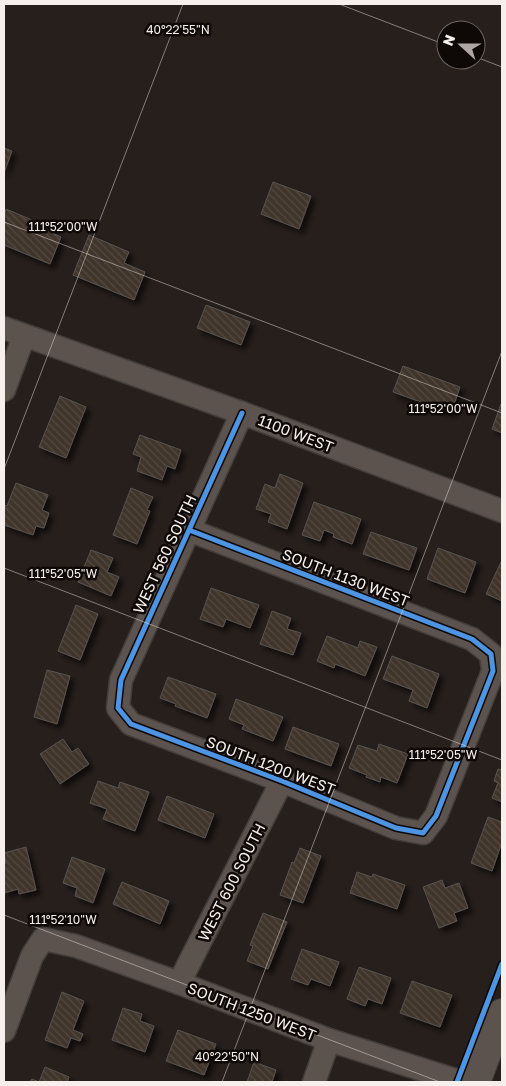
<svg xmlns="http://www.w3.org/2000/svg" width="506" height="1086" viewBox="0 0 506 1086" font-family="'Golos Text',sans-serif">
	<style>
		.building { fill: url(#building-back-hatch); stroke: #585350; filter: url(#shadow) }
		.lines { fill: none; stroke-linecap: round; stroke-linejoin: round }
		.minor-casing { stroke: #423d3a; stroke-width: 25 }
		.tertiary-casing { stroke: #423d3a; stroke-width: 30 }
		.minor { stroke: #5c524e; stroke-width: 22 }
		.tertiary { stroke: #5c524e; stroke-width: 28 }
		.cycleway-casing { stroke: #0e0907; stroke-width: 8 }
		.cycleway { stroke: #4d94e3; stroke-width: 5 }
		.ticks { fill: none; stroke: #f7efec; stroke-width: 1; stroke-opacity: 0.45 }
		.labels { text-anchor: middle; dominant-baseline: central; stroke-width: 5; stroke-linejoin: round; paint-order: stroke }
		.street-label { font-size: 15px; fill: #f7efec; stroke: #0e0907 }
		.ticks-label { font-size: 12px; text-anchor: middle; fill: #f7efec; stroke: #0e0907; stroke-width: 5; stroke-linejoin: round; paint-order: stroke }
	</style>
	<defs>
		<pattern id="building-back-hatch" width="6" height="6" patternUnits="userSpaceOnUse" patternTransform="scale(1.25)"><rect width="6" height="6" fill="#41352b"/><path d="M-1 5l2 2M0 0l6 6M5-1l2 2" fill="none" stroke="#544940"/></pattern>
		<filter id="shadow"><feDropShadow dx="4.5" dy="4.5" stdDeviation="2.5" flood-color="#0009"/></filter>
	</defs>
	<rect width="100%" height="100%" fill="#261f1c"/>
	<g class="building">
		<polygon points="4,148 12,151 4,173"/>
		<polygon points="273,182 311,196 299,229 261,214"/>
		<polygon points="6,209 51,228 50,232 61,237 50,264 4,245 4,216"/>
		<polygon points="89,235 129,252 124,263 145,272 134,300 73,275"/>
		<polygon points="206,305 250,322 241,345 197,328"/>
		<polygon points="403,366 460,387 451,413 393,392"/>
		<polygon points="60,396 86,407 66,458 39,447"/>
		<polygon points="501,404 502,404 502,433 492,429"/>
		<polygon points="140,435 181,450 175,469 167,466 162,480 137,471 141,457 133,454"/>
		<polygon points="280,474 303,483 287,529 268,522 271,514 256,509 265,484 275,488"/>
		<polygon points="16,483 48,495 42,510 49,513 44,528 36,526 33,535 4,525 4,505 7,506"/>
		<polygon points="131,488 153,497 147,510 150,511 137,544 113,535"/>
		<polygon points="314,502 361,519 352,544 333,537 334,534 324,530 320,541 302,535"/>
		<polygon points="371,532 417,548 409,570 363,554"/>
		<polygon points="438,548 476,562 465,593 427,579"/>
		<polygon points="91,550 113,558 107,572 119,577 111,596 78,582"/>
		<polygon points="501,562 502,563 502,601 486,594"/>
		<polygon points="211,588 259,605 250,628 226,619 223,627 200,619"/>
		<polygon points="76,605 98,614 80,660 58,651"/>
		<polygon points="272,611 291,618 287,629 301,633 293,655 260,644"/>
		<polygon points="327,636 358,648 360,641 377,647 365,676 335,664 334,668 317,661"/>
		<polygon points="392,656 439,674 427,708 409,701 413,690 383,679"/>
		<polygon points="47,670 70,676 57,724 34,717"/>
		<polygon points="168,677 216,694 207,718 175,706 176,704 160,698"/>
		<polygon points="236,699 283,717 273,741 242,729 244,725 229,719"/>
		<polygon points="293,727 339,744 331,766 285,749"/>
		<polygon points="63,739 72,752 78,748 89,764 60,784 40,754"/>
		<polygon points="379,744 408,754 397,783 381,777 380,782 366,777 367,775 349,768 358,745 377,751"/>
		<polygon points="502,768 502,802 492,798 498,783 494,781 498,769 502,770"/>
		<polygon points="98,781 118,788 120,782 149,792 135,831 103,819 107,809 90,803"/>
		<polygon points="167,796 214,814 205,838 158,820"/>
		<polygon points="488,817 502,822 502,842 492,871 471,863"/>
		<polygon points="26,847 36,890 19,894 18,889 4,893 4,864 6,863 4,853"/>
		<polygon points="300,848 321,856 303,903 280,895 292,862 294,863"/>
		<polygon points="72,857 105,869 93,903 75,896 77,888 63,883"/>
		<polygon points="357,872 372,877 373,874 405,885 397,909 350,893"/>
		<polygon points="442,880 445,888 459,883 468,908 454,913 457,921 439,928 423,887"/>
		<polygon points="122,882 169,901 160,924 113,904"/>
		<polygon points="263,913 287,922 268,969 247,961 253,946 250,945"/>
		<polygon points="302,949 339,962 330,986 311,979 308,985 291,979"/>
		<polygon points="359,967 391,978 382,1004 368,999 365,1006 347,999"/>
		<polygon points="412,981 452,995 440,1027 400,1013"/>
		<polygon points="62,992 84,1001 73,1030 83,1034 80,1041 71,1038 67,1048 45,1040"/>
		<polygon points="123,1008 142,1014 140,1021 154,1026 145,1052 112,1040"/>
		<polygon points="178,1030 216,1044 204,1075 166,1061"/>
		<polygon points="254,1062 276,1070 272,1082 247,1082"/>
		<polygon points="45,1067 69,1077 67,1082 30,1082 32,1079 39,1082"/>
	</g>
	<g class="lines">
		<g class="minor-casing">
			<g id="minor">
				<polyline points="4,328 242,413 502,511"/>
				<polyline points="4,390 24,336"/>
				<polyline points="189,530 472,639 491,654 493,671 436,816 423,833 396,828 282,781 131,724 118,708 121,680 242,413"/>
				<polyline points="179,983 282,781"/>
				<polyline points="4,1031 32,956 43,939 76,946 179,983 329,1040 461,1082"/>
				<polyline points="314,1082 329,1040"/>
			</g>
		</g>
		<g class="tertiary-casing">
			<polyline id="tertiary" points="476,1082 502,1013"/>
		</g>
		<use href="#minor" class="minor"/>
		<use href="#tertiary" class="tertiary"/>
		<g class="cycleway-casing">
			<g id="cycleway">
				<polyline points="189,530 472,639 491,654 493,671 436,816 423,833 396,828 282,781 131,724 118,708 121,680 242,413"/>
				<polyline points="457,1082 502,964"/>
			</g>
		</g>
		<use href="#cycleway" class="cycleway"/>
	</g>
	<path class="ticks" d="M 339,4 L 446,45M 476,57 L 502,67M 4,222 L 502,413M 4,469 L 183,4M 4,568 L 502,760M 4,915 L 440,1082M 222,1082 L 502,351"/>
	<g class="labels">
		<g class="street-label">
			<text transform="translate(296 433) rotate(21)">1100 WEST</text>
			<text transform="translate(164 554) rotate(-65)">WEST 560 SOUTH</text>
			<text transform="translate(346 577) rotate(21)">SOUTH 1130 WEST</text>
			<text transform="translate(271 765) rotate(21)">SOUTH 1200 WEST</text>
			<text transform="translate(231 882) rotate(-63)">WEST 600 SOUTH</text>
			<text transform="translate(252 1011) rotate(21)">SOUTH 1250 WEST</text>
		</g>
	</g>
	<g class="ticks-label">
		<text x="178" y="34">40°22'55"N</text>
		<text x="63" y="231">111°52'00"W</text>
		<text x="443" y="413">111°52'00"W</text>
		<text x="63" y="578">111°52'05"W</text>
		<text x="443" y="759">111°52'05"W</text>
		<text x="63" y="924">111°52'10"W</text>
		<text x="227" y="1061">40°22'50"N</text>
	</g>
	<rect width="506" height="1086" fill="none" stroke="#f7efec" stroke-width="10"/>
	<g transform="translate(461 45) rotate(291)"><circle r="24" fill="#0e0907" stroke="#6b6563"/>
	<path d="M0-4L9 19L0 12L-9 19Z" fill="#aea6a3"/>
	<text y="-8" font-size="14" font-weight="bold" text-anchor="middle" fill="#f7efec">N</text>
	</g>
</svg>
